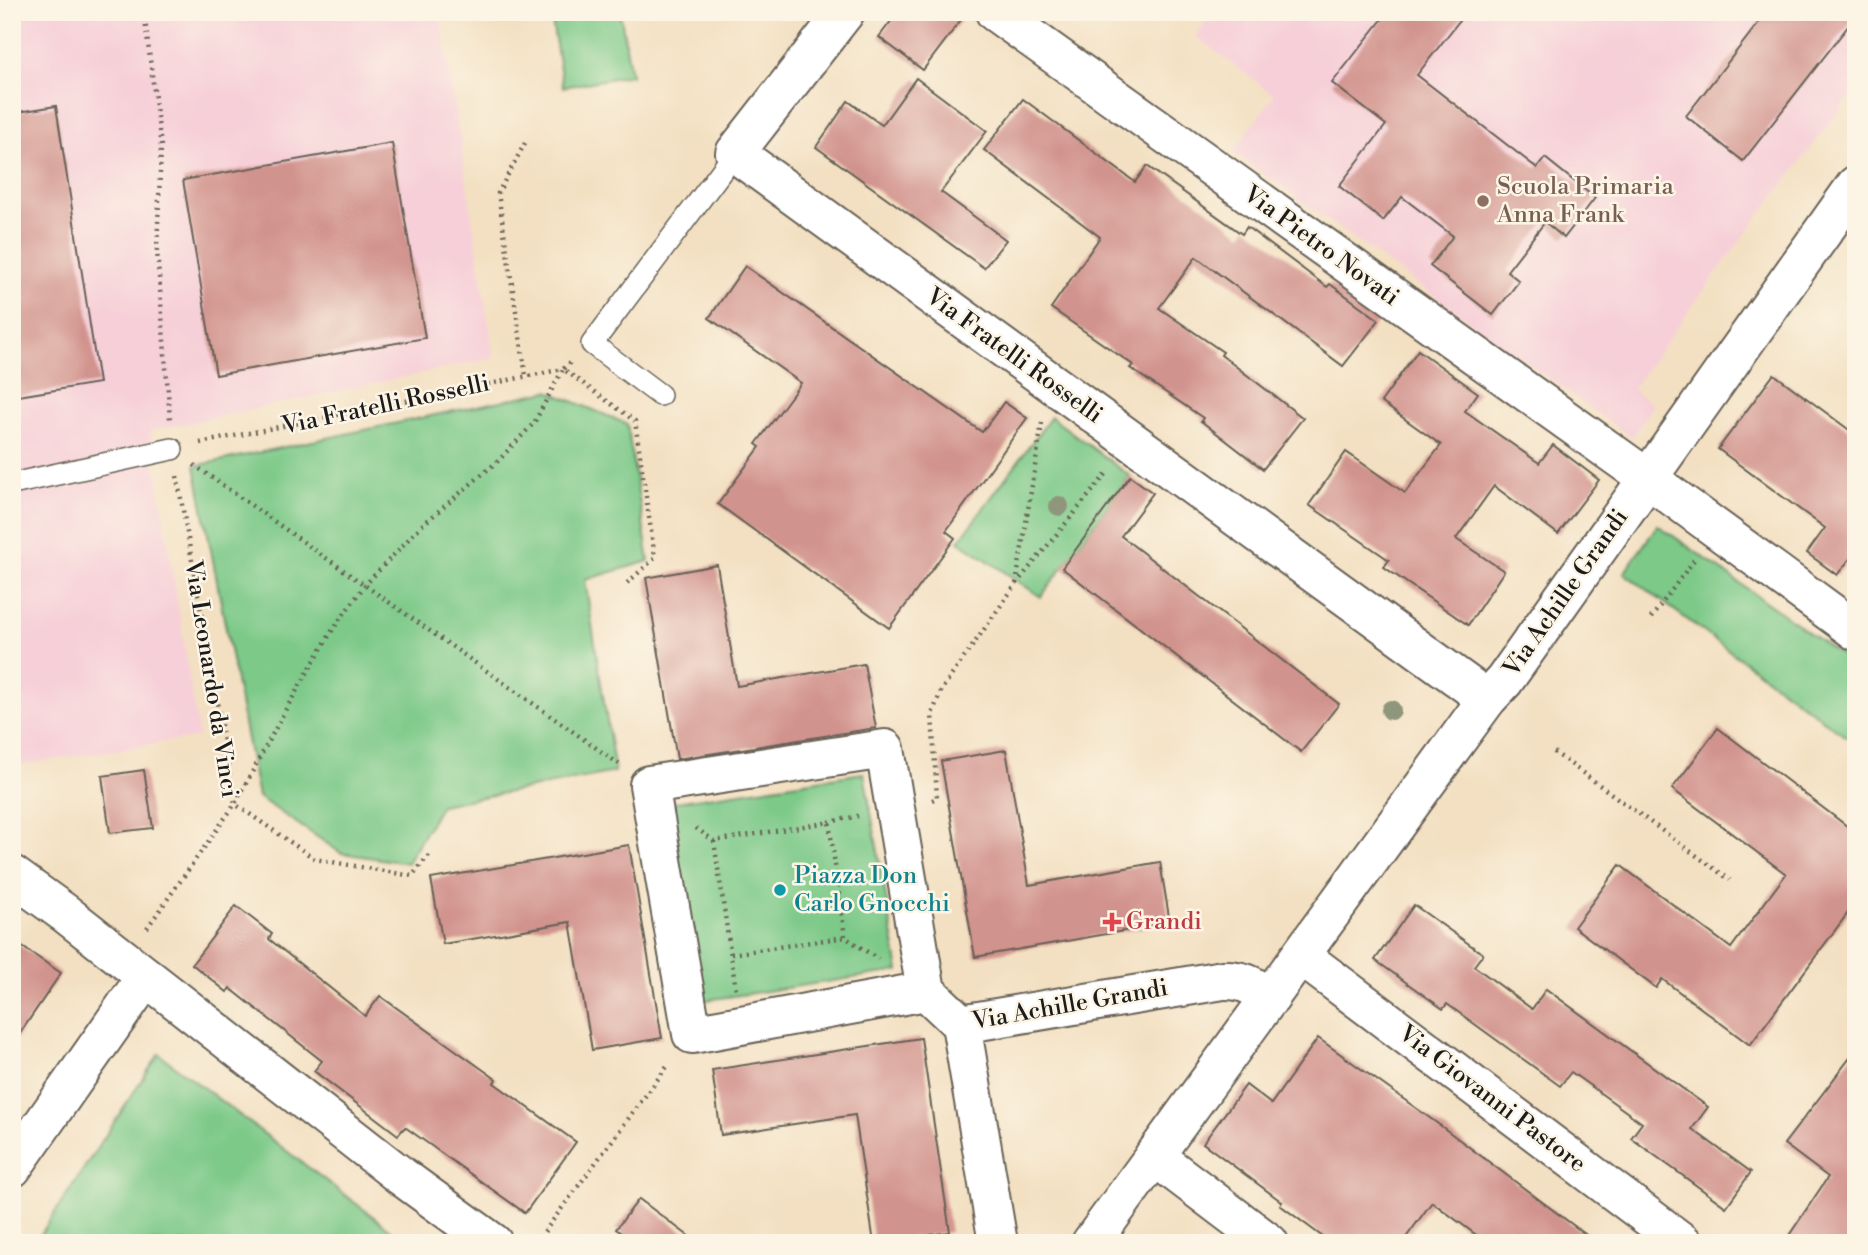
<svg xmlns="http://www.w3.org/2000/svg" width="1868" height="1255" viewBox="0 0 1868 1255" font-family="'Libre Bodoni',serif">
	<style>
		.built { fill: #f6cfd8 }
		.green { fill: #7cc988; stroke: #4c7252; stroke-width: 2 }
		.building { fill: #d1938d }
		.lines { fill: none; stroke-linecap: round; stroke-linejoin: round }
		.service-casing { stroke: #676156; stroke-width: 24 }
		.minor-casing { stroke: #676156; stroke-width: 42 }
		.path { stroke: #676156; stroke-width: 4.5; stroke-dasharray: 2 5; stroke-linecap: butt }
		.service { stroke: #fff; stroke-width: 21 }
		.minor { stroke: #fff; stroke-width: 38 }
		.tree { fill: #8f967c }
		.education-dot { fill: #8d6e63; stroke: #fcf5e5; stroke-width: 2.5 }
		.culture-dot { fill: #0f9aa8; stroke: #fcf5e5; stroke-width: 2.5 }
		.health-dot { fill: #e0444e; stroke: #fcf5e5; stroke-width: 2.5 }
		.labels { text-anchor: middle; dominant-baseline: central; stroke-width: 5; stroke-linejoin: round; paint-order: stroke }
		.education-label { font-size: 24px; fill: #785e54; stroke: #fcf5e5; text-anchor: start }
		.street-label { font-size: 24px; fill: #1c1c1c; stroke: #fcf5e5 }
		.culture-label { font-size: 24px; fill: #0d838f; stroke: #fcf5e5; text-anchor: start }
		.health-label { font-size: 24px; fill: #be3a42; stroke: #fcf5e5; text-anchor: start }
	</style>
	<rect width="100%" height="100%" fill="#fcf5e5"/>
	<filter id="ink" filterUnits="userSpaceOnUse"><feTurbulence type="fractalNoise" baseFrequency=".0143" numOctaves="2"/><feDisplacementMap in="SourceGraphic" scale="14" xChannelSelector="R" yChannelSelector="G"/><feConvolveMatrix kernelMatrix="1 2 1 2 8 2 1 2 1" color-interpolation-filters="sRGB"/></filter>
	<filter id="wash" filterUnits="userSpaceOnUse"><feTurbulence type="fractalNoise" baseFrequency=".00686" numOctaves="4" result="noise"/><feDisplacementMap in="SourceGraphic" scale="28" xChannelSelector="R" yChannelSelector="G"/><feGaussianBlur stdDeviation="1.57" result="paint"/><feColorMatrix in="noise" values="0 0 0 0 0 0 0 0 0 0 0 0 0 0 0 0 0 1.4 0 .05"/><feComposite in="paint" operator="in"/></filter>
	<g filter="url(#wash)">
		<rect width="100%" height="100%" fill="#f3e0c2"/>
		<g class="built">
			<polygon points="12,12 440,12 494,358 150,431 199,737 12,766"/>
			<polygon points="1213,12 1856,12 1856,89 1734,249 1632,389 1653,405 1632,438 1233,152 1274,95 1195,36"/>
		</g>
		<g class="green">
			<polygon points="566,12 620,12 631,75 563,87 551,15"/>
			<polygon points="548,391 627,424 649,561 585,580 615,772 441,805 407,863 341,853 258,797 195,466"/>
			<polygon points="1051,417 1130,476 1041,597 959,541"/>
			<polygon points="1658,525 1856,666 1856,744 1624,573"/>
			<polygon points="864,773 899,971 700,1001 668,803"/>
			<polygon points="159,1054 408,1243 35,1243"/>
		</g>
		<g id="blocks">
			<g class="building">
				<polygon points="898,12 967,12 923,70 879,37"/>
				<polygon points="1388,12 1466,12 1417,75 1537,168 1545,158 1595,198 1564,238 1545,222 1507,271 1519,281 1493,315 1430,266 1453,236 1402,197 1383,221 1339,186 1386,125 1332,83"/>
				<polygon points="1767,12 1856,12 1856,16 1743,161 1686,116"/>
				<polygon points="916,78 987,131 941,192 1006,240 984,268 816,147 848,101 882,125"/>
				<polygon points="1023,99 1135,182 1147,166 1242,234 1247,227 1327,287 1330,284 1379,320 1343,366 1196,257 1159,308 1223,352 1221,355 1303,418 1263,469 1201,421 1203,418 1130,368 1133,365 1051,308 1100,237 984,150"/>
				<polygon points="56,106 99,383 12,397 12,113"/>
				<polygon points="392,143 425,338 216,375 183,180"/>
				<polygon points="745,266 982,432 1004,402 1027,418 946,531 955,538 889,628 718,504 760,447 756,444 801,383 709,318"/>
				<polygon points="1418,350 1478,393 1465,411 1539,463 1553,445 1599,480 1558,534 1494,486 1456,539 1504,571 1468,625 1384,567 1389,560 1309,505 1346,452 1405,493 1441,445 1381,402"/>
				<polygon points="1774,374 1856,435 1856,551 1837,575 1807,553 1825,528 1718,449"/>
				<polygon points="1130,476 1153,493 1121,536 1339,704 1301,752 1062,568"/>
				<polygon points="717,565 737,686 864,664 876,728 677,759 646,578"/>
				<polygon points="1718,728 1856,833 1856,902 1750,1045 1662,979 1656,988 1574,927 1620,865 1731,948 1786,874 1672,789"/>
				<polygon points="1006,750 1029,885 1160,862 1170,923 975,957 941,761"/>
				<polygon points="144,770 153,828 110,833 102,776"/>
				<polygon points="629,845 662,1038 592,1050 570,922 443,944 431,879"/>
				<polygon points="1414,905 1483,954 1474,966 1532,1009 1546,989 1708,1107 1692,1129 1751,1172 1726,1207 1631,1138 1642,1123 1571,1072 1560,1086 1447,1004 1443,1009 1375,960"/>
				<polygon points="236,906 272,934 269,939 365,1016 380,996 496,1079 494,1083 576,1142 525,1213 405,1127 398,1135 314,1071 322,1061 230,988 227,992 192,964"/>
				<polygon points="12,940 61,973 12,1045"/>
				<polygon points="921,1038 950,1232 874,1243 855,1115 721,1135 712,1070"/>
				<polygon points="1318,1038 1441,1126 1597,1243 1487,1243 1432,1202 1402,1243 1331,1243 1280,1205 1282,1202 1203,1143 1246,1085 1271,1104"/>
				<polygon points="1856,1050 1856,1243 1784,1243 1828,1177 1784,1144"/>
				<polygon points="639,1199 698,1243 636,1243 616,1229"/>
			</g>
		</g>
	</g>
	<g filter="url(#ink)">
		<use href="#blocks" fill-opacity="0" stroke="#676156" stroke-width="2"/>
		<g class="lines">
			<g class="service-casing">
				<g id="service">
					<polyline points="660,395 592,344 735,153"/>
					<polyline points="12,484 172,449"/>
				</g>
			</g>
			<g class="minor-casing">
				<g id="minor">
					<polyline points="845,12 735,153 1487,699"/>
					<polyline points="995,12 1661,488 1856,631"/>
					<polyline points="12,875 66,914 401,1176 493,1243"/>
					<polyline points="1301,956 1683,1243"/>
					<polyline points="926,991 692,1034 649,785 885,749 926,991 961,1024"/>
					<polyline points="1154,1156 1269,1243"/>
					<polyline points="12,1168 146,977"/>
					<path d="M 998,1243 L 961,1024 L 1223,980 C 1244,979 1254,987 1271,997"/>
					<polyline points="1091,1243 1487,699 1504,681 1856,185"/>
				</g>
			</g>
			<g class="path">
				<polyline points="144,12 161,146 157,250 170,419"/>
				<polyline points="525,143 498,193 526,376"/>
				<polyline points="200,443 563,369 570,363"/>
				<polyline points="194,465 619,764"/>
				<polyline points="1016,584 1108,472"/>
				<polyline points="1651,618 1694,560"/>
				<polyline points="1554,752 1730,880"/>
				<polyline points="932,800 937,798 932,714 942,689 1016,584 1042,423"/>
				<polyline points="829,822 858,816"/>
				<polyline points="696,828 714,841 829,822 845,937 878,959"/>
				<polyline points="714,841 736,990"/>
				<polyline points="429,855 412,876 315,859 235,804 286,709 333,629 365,585 421,526 498,461 534,423 563,369 635,421 655,558 627,583"/>
				<polyline points="147,928 235,804 177,476"/>
				<polyline points="731,954 845,937"/>
				<polyline points="536,1243 669,1064"/>
			</g>
			<use href="#service" class="service"/>
			<use href="#minor" class="minor"/>
		</g>
		<g class="tree">
			<circle cx="1059" cy="506" r="10"/>
			<circle cx="1391" cy="710" r="10"/>
		</g>
	</g>
	<circle class="education-dot" cx="1483" cy="201" r="7"/>
	<circle class="culture-dot" cx="780" cy="890" r="7"/>
	<path class="health-dot" d="M1108.5 911.5h7v7h7v7h-7v7h-7v-7h-7v-7h7z"/>
	<g class="labels">
		<g class="education-label">
			<text x="1497" y="187">Scuola Primaria<tspan x="1497" dy="28">Anna Frank</tspan></text>
		</g>
		<g class="street-label">
			<text transform="translate(1321 246) rotate(36)">Via Pietro Novati</text>
			<text transform="translate(1014 356) rotate(36)">Via Fratelli Rosselli</text>
			<text transform="translate(386 405) rotate(-12)">Via Fratelli Rosselli</text>
			<text transform="translate(1566 593) rotate(-55)">Via Achille Grandi</text>
			<text transform="translate(211 679) rotate(81)">Via Leonardo da Vinci</text>
			<text transform="translate(1070 1005) rotate(-10)">Via Achille Grandi</text>
			<text transform="translate(1492 1099) rotate(37)">Via Giovanni Pastore</text>
		</g>
		<g class="culture-label">
			<text x="794" y="876">Piazza Don<tspan x="794" dy="28">Carlo Gnocchi</tspan></text>
		</g>
		<g class="health-label">
			<text x="1126" y="922">Grandi</text>
		</g>
	</g>
	<rect width="1868" height="1255" fill="none" stroke="#fcf5e5" stroke-width="42"/>
</svg>
